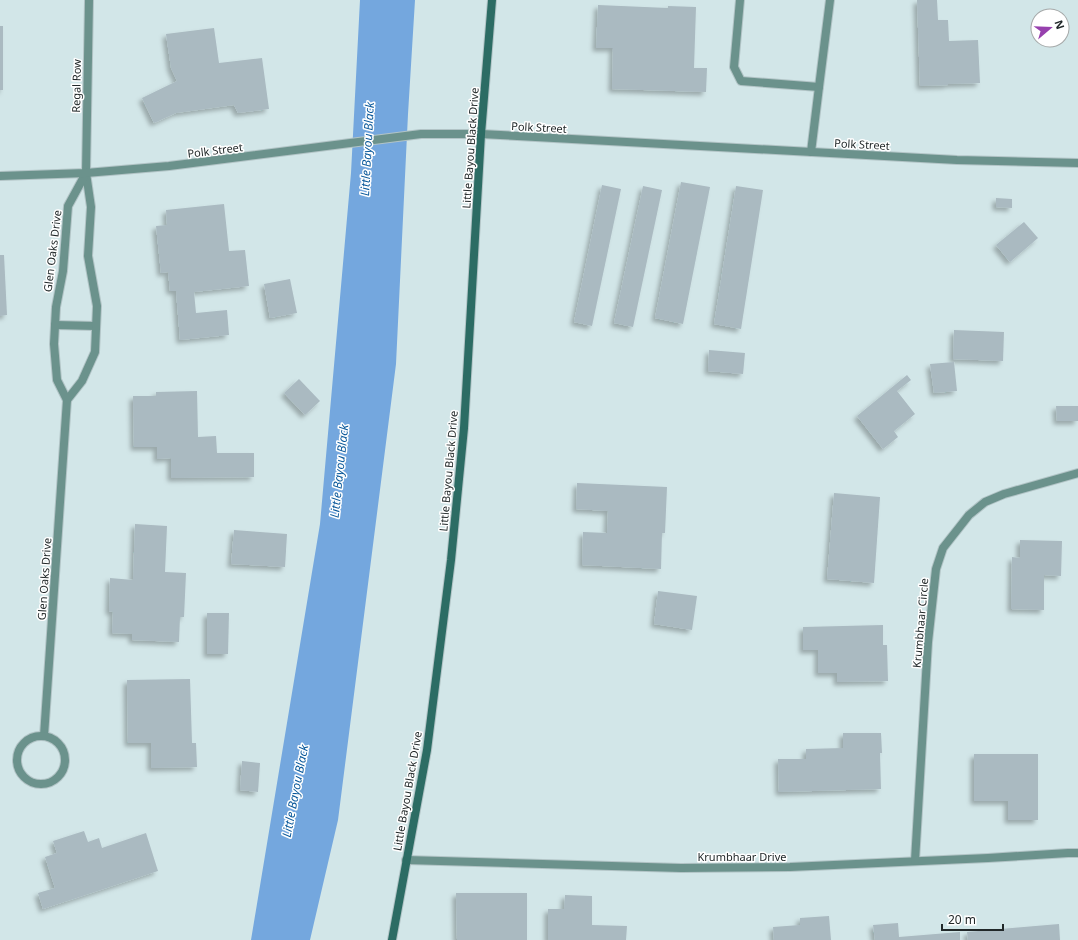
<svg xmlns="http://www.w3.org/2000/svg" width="1078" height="940" viewBox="0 0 1078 940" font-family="'Noto Sans',sans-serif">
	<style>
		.water { fill: #74a7de }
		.building { fill: #aabac1; filter: url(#shadow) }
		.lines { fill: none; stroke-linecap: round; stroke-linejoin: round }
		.service-casing { stroke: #b2c4c6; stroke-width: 10 }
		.minor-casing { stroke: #b2c4c6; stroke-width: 10 }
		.tertiary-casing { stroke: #b2c4c6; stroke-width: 10 }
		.secondary-casing { stroke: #b2c4c6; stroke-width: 10 }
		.service { stroke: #6b928c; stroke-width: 8 }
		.minor { stroke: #6b928c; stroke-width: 8 }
		.tertiary { stroke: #6b928c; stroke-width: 8 }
		.secondary { stroke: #2c6c64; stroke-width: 8 }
		.labels { text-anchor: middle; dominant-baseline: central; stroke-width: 3; stroke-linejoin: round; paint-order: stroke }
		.street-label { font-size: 11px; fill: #212829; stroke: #fff }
		.water-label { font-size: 12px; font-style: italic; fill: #09589a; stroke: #fff }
	</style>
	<defs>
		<filter id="shadow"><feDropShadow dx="-3.5" dy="3.5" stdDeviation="2" flood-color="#0004"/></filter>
	</defs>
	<rect width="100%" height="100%" fill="#d2e6e8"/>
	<polygon class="water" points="360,0 415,0 408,114 396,364 338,820 310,940 251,940 320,524 351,173"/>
	<g class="building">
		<polygon points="917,0 937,0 938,20 948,20 949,41 978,40 980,83 948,84 948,85 920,86"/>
		<polygon points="598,5 668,8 668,6 696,7 694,68 707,68 706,92 612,89 613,48 596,48"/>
		<rect x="0" y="26" width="3" height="64"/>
		<polygon points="214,28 219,63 262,58 269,109 238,113 234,105 176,113 154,123 142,98 177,81 171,68 166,34"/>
		<polygon points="681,182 710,187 683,324 655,318"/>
		<polygon points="602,185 621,189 592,326 574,322"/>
		<polygon points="643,186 662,190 633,327 614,323"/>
		<polygon points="736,186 763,190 741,329 714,324"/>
		<polygon points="996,198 1012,199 1012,208 996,207"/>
		<polygon points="224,204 229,251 245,250 249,286 194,292 196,313 227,310 229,335 180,340 176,291 170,291 168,272 161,273 156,226 167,225 166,210"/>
		<polygon points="1024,222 1038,238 1010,262 996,245"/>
		<polygon points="0,255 4,255 7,315 0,316"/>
		<polygon points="290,279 297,313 270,318 264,284"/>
		<polygon points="954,330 1004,332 1003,361 953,359"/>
		<polygon points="709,350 745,353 743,374 708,371"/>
		<polygon points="954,362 957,391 934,393 930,364"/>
		<polygon points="907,375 911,380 897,391 915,414 894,431 898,437 883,449 857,416"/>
		<polygon points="299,379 320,401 305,415 284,393"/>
		<polygon points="197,391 198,437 216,436 217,453 254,453 254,477 171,478 171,458 157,459 157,447 134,447 133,396 156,396 156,392"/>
		<polygon points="1056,406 1078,406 1078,421 1057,421"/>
		<polygon points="577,483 667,487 665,533 662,533 661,569 582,565 583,532 607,533 608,511 576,509"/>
		<polygon points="834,493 880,497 874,583 827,579"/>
		<polygon points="135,524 167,526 165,572 186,573 184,617 180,617 179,642 132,640 132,634 112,633 113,612 109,611 110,578 133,580"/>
		<polygon points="234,530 287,534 285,567 231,564"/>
		<polygon points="1020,540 1062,541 1061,576 1044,575 1044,610 1011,609 1012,557 1020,558"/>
		<polygon points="658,591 697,596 692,630 654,624"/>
		<polygon points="207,613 229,613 228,654 207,654"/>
		<polygon points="883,625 883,645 887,645 888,681 837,682 837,673 818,673 818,650 803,650 803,627"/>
		<polygon points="190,679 192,743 196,743 197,767 151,768 151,743 128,743 127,680"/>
		<polygon points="843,733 881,733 882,753 880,753 881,789 779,792 778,759 806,759 806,749 843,748"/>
		<polygon points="974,754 1038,754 1038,820 1008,820 1008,801 974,801"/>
		<polygon points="242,761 260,763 258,792 240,790"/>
		<polygon points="84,831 88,842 99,838 102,848 146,833 158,871 43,909 38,893 55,888 45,857 57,853 53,841"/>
		<polygon points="456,893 527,893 527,940 457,940"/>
		<polygon points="565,895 592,896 592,925 627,926 626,940 548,940 548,909 564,909"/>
		<polygon points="829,916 831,940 774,940 773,927 800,925 800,918"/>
		<polygon points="898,923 899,937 960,932 960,940 875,940 873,925"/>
		<polygon points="1059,924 1060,940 968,940 967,932"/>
	</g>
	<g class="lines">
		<g class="service-casing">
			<g id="service">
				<polyline points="740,0 734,67 741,81 819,87 830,0"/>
				<polyline points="811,152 819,87"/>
			</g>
		</g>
		<g class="minor-casing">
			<g id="minor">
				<polyline points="55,325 96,326"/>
				<polyline points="67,400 82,381 95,352 97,306 88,256 91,207 86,173 89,0"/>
				<polyline points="44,736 67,400 57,380 54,344 56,307 63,271 68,206 86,173"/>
				<circle cx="41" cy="760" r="24"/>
				<polyline points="406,860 681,868 790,867 988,858 1068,853 1078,853"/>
				<polyline points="915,861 928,642 936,569 943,548 969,515 985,502 1004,494 1078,473"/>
			</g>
		</g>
		<g class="tertiary-casing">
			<polyline id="tertiary" points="0,176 86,173 169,166 421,134 481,134 957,160 1078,163"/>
		</g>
		<g class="secondary-casing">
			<polyline id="secondary" points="392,940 427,750 451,560 464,428 481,134 492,0"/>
		</g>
		<use href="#service" class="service"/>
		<use href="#minor" class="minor"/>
		<use href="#tertiary" class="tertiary"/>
		<use href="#secondary" class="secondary"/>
	</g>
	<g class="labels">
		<g class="street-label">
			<text transform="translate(76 86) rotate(-89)">Regal Row</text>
			<text transform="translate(539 127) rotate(3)">Polk Street</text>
			<text transform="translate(862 144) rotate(3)">Polk Street</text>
			<text transform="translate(470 148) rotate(-86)">Little Bayou Black Drive</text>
			<text transform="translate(215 150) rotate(-7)">Polk Street</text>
			<text transform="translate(52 251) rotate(-83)">Glen Oaks Drive</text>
			<text transform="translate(448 471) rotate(-85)">Little Bayou Black Drive</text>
			<text transform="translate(44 579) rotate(-86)">Glen Oaks Drive</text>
			<text transform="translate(920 623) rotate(-85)">Krumbhaar Circle</text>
			<text transform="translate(407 791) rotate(-80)">Little Bayou Black Drive</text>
			<text x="742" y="856">Krumbhaar Drive</text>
		</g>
		<g class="water-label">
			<text transform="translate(367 149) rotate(-87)">Little Bayou Black</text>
			<text transform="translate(339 471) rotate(-84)">Little Bayou Black</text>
			<text transform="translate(295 791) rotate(-79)">Little Bayou Black</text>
		</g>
	</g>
	<g transform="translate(1050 28) rotate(71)"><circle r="19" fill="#ffffff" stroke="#a6a9a9"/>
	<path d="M0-3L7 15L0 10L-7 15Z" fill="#9741ae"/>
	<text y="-6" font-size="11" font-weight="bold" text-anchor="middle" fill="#212829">N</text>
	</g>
	<path d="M942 924v6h61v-6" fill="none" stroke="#212829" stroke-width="2"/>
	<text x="948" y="924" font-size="12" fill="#212829" stroke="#ffffff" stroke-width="3" paint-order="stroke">20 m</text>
</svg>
